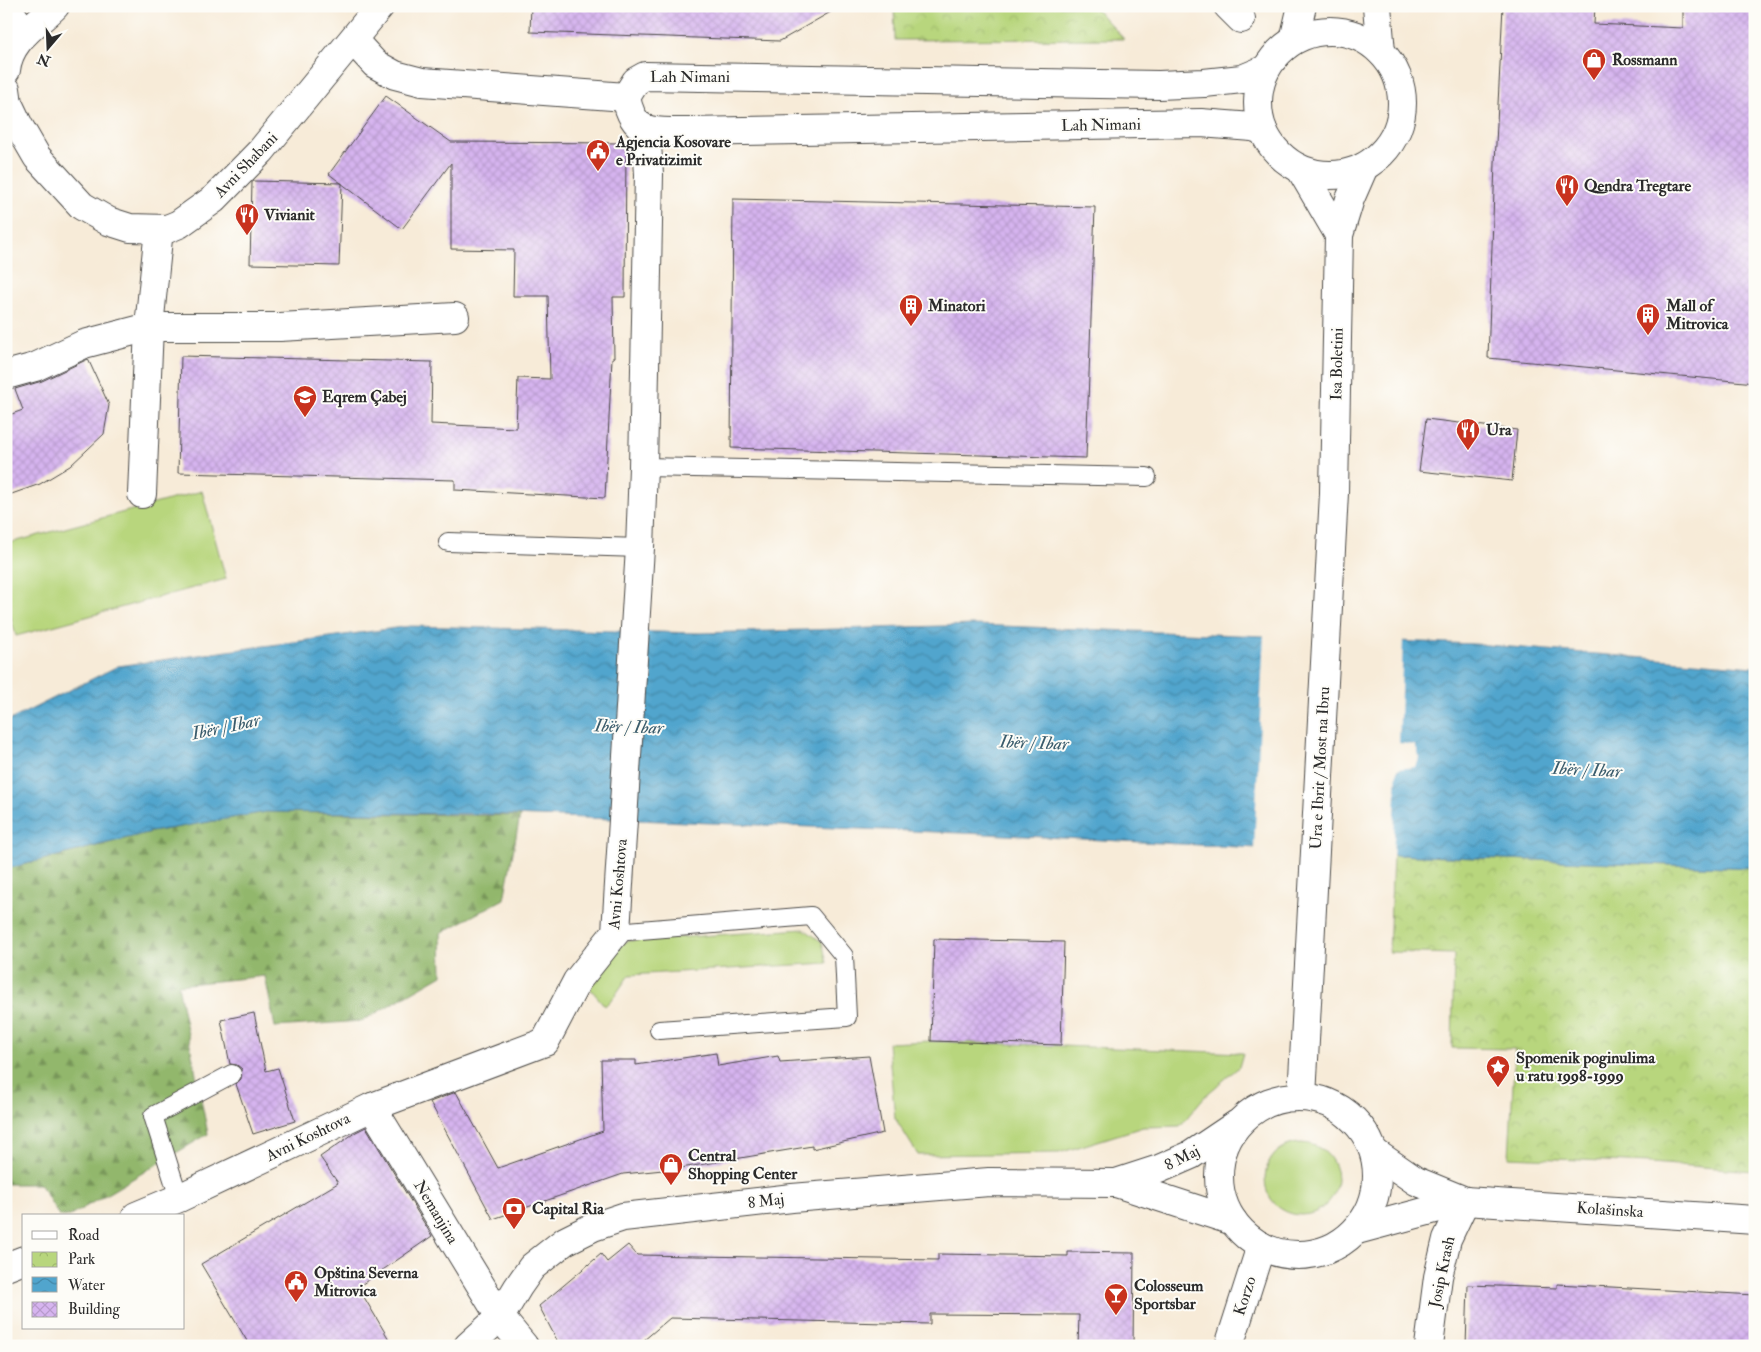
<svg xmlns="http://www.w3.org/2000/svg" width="1761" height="1352" viewBox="0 0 1761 1352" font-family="'IM FELL Double Pica',serif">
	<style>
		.grass { fill: #b8d67d; stroke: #728054 }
		.forest { fill: url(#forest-firs); stroke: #5e714c }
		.park { fill: url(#park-crowns); stroke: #728054 }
		.water { fill: url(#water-waves); stroke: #3e687c }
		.pier { fill: #f7ebd8 }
		.building { fill: url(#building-cross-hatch) }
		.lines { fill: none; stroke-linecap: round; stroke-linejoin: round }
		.lane-casing { stroke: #4a4845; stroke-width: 20 }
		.street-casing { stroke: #4a4845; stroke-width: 30 }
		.secondary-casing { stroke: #4a4845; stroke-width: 30 }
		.lane { stroke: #fff; stroke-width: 18 }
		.street { stroke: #fff; stroke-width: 28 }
		.secondary { stroke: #fff; stroke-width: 28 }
		.labels { text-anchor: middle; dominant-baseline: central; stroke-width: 4; stroke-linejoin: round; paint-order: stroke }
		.poi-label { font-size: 16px; font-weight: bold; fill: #2b2b2b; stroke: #fdfcf7; text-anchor: start }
		.street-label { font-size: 16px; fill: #2b2b2b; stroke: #fdfcf7 }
		.water-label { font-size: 18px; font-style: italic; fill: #3a5c6c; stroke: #fdfcf7 }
	</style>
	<defs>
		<pattern id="forest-firs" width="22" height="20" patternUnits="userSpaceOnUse" patternTransform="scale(1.25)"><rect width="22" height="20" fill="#92b76c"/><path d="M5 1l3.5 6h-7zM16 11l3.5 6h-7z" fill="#779559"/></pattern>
		<pattern id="park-crowns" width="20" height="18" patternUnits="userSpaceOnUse" patternTransform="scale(1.25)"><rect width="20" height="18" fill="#b8d67d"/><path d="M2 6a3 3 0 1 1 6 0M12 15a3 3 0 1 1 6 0" fill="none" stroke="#9eb86c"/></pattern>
		<pattern id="water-waves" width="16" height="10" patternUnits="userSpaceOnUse" patternTransform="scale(1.25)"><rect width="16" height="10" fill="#51a5cd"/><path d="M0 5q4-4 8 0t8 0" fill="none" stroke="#4387a7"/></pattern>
		<pattern id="building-cross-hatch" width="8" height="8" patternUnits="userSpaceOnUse" patternTransform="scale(1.25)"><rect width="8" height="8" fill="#d6b4ef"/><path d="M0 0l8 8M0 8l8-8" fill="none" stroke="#b89bcd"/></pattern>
	</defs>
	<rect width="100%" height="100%" fill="#fdfcf7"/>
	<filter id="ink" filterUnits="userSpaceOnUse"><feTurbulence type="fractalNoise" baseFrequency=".02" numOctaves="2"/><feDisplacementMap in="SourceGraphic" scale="10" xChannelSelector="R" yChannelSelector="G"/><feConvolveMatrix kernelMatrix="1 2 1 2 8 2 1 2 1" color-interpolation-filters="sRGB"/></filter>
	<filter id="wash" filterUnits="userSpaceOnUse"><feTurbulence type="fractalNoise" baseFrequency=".0096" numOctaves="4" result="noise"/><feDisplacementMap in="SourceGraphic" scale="20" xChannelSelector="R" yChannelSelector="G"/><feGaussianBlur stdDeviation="1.12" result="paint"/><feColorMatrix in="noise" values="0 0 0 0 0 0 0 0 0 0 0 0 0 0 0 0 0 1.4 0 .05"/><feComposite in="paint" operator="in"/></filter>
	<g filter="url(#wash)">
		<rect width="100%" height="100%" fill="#f7ebd8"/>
		<g class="grass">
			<polygon points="202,491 226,579 16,636 6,600 6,544"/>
			<polygon points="804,929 822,942 827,963 629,975 614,997 605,1006 588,986 598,959 627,941"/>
			<polygon points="931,1041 1243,1053 1239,1067 1205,1096 1180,1126 1143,1127 1059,1153 918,1155 895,1118 888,1043"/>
			<circle cx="1301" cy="1179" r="36"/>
		</g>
		<polygon class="forest" points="266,812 520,816 504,899 441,933 442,975 362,1021 275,1027 265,976 178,985 208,1134 70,1216 59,1216 40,1184 6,1184 6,869 151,832"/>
		<g class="park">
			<polygon points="894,6 1093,6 1124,39 895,40"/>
			<polygon points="1393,855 1755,868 1754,1171 1651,1163 1509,1157 1515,1049 1452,1048 1454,954 1389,952"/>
		</g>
		<polygon class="water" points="975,625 1475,644 1755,667 1755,868 1393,855 985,834 485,814 266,812 151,832 6,869 6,722 118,666 410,626 700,633"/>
		<polygon class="pier" points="1264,633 1403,639 1399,743 1414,745 1417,749 1419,756 1418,762 1415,767 1397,769 1393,858 1254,850"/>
		<g id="blocks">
			<g class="building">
				<polygon points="531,6 841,6 780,41 530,32"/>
				<polygon points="1503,6 1595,6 1594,24 1683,28 1683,6 1755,6 1755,383 1488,358 1495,163"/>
				<polygon points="386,96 451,142 626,143 625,297 613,297 614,358 612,358 605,498 455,490 455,480 178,473 181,356 432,362 431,424 516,428 518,378 550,379 548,296 513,296 514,250 451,249 451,163 402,229 329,174"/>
				<polygon points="254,181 342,183 339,266 250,264 252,182"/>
				<polygon points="733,199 1095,207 1086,458 731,448"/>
				<polygon points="88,359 109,405 104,434 70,466 40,484 6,496 6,416 23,410 15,389 42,381"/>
				<polygon points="1426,419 1517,430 1512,481 1419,471"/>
				<polygon points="934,939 1064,942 1061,1045 931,1041"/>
				<polygon points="254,1013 266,1071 278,1068 295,1121 253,1134 236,1084 241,1079 242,1069 237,1065 230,1064 221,1020"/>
				<polygon points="716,1053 718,1066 778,1056 780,1062 869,1056 883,1133 812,1149 812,1146 663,1171 663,1170 623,1174 493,1219 430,1102 456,1092 498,1168 603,1131 601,1060 636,1060 636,1065"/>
				<polygon points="366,1127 432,1236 358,1287 393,1346 250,1346 201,1264 338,1183 320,1157 356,1132"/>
				<polygon points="628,1245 637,1255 938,1260 938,1254 1068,1256 1068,1252 1134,1253 1133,1346 1078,1346 1079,1315 930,1314 930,1324 670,1318 637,1346 560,1346 539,1306 601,1254 607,1262"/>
				<polygon points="1557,1284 1755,1295 1755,1346 1466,1346 1468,1285 1557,1288"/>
			</g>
		</g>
	</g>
	<g filter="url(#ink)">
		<use href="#blocks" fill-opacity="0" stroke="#4a4845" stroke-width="1"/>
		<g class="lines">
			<g class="lane-casing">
				<g id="lane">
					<polyline points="643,467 1147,477"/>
					<polyline points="448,542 640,548"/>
					<polyline points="616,932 811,916 844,956 847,1017 659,1030"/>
					<polyline points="179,1198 153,1116 232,1074"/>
				</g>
			</g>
			<g class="street-casing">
				<g id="street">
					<polyline points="6,6 25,33"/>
					<polyline points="1228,6 1241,19"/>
					<polyline points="353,40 375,64 395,75 422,82 626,97"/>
					<path d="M 6,70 C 9,40 35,26 55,6"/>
					<polyline points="6,89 8,103 19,126 37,157 82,206 108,221 130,228 167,229 179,224 214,199 261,151 380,6"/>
					<path d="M 1263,130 L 1252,127 L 1201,123 L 691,132 C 656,131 634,139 626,97 L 636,81 L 645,76 L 1159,85 L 1204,83 L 1242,79 L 1266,69"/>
					<polyline points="1301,170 1339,235"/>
					<polyline points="6,375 35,367 84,344 149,327 280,327 455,317"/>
					<polyline points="142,494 149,327 159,229"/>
					<polyline points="1302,1097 1334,493 1339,235 1350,199 1364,167"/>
					<polyline points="372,1107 500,1317 524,1346"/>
					<polyline points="136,1216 179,1198 372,1107 545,1042 577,981 616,932 640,548 643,467 649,174 646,130"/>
					<polyline points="6,1267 24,1260"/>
					<polyline points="1229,1346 1261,1246"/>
					<polyline points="1429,1346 1438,1277 1447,1239 1465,1201"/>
				</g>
			</g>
			<g class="secondary-casing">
				<g id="secondary">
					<polyline points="1377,6 1381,52"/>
					<circle cx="1330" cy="103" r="72"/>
					<polyline points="1294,40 1302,6"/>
					<circle cx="1298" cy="1176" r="79"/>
					<polyline points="1374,1152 1416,1181 1465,1201"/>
					<polyline points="1116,1183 1159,1169 1191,1155 1237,1124"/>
					<polyline points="1357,1230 1465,1201 1755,1220"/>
					<polyline points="468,1346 500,1317 518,1287 532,1267 565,1241 593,1227 623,1217 792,1198 989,1182 1116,1183 1233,1221"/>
				</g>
			</g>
			<use href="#lane" class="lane"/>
			<use href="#street" class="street"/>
			<use href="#secondary" class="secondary"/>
		</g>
	</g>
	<defs>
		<g id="shop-pin" transform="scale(1.25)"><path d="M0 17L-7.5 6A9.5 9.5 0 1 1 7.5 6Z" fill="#c8321e" stroke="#fdfcf7"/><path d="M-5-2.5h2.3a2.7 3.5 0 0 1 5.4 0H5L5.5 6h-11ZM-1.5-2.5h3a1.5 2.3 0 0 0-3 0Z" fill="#fff"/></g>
		<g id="civic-pin" transform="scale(1.25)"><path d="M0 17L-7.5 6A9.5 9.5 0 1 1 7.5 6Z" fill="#c8321e" stroke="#fdfcf7"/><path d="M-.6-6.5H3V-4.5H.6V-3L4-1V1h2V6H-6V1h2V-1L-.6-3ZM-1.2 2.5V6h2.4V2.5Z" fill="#fff"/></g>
		<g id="restaurant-pin" transform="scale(1.25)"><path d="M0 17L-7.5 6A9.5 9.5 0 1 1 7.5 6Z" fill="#c8321e" stroke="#fdfcf7"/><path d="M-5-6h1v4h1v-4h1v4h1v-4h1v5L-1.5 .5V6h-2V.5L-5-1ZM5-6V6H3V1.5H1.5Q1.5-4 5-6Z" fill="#fff"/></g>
		<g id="building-pin" transform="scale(1.25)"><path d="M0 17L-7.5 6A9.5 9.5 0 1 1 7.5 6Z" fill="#c8321e" stroke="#fdfcf7"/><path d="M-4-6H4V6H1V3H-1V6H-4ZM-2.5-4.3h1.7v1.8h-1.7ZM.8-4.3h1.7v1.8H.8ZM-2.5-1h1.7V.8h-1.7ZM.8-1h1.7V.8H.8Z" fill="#fff"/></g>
		<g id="school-pin" transform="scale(1.25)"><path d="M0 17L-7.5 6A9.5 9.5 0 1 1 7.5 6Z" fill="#c8321e" stroke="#fdfcf7"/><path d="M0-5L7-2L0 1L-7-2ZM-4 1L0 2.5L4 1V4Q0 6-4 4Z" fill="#fff"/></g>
		<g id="sight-pin" transform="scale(1.25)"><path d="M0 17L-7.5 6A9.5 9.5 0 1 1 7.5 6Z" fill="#c8321e" stroke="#fdfcf7"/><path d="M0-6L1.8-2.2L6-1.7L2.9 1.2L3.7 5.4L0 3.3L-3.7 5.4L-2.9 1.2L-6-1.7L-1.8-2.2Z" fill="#fff"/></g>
		<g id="bank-pin" transform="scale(1.25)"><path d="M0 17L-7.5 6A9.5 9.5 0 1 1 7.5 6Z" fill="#c8321e" stroke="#fdfcf7"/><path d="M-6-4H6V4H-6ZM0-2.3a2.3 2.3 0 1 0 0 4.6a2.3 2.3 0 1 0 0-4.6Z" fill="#fff"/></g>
		<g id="bar-pin" transform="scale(1.25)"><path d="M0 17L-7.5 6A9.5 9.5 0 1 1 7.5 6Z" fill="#c8321e" stroke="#fdfcf7"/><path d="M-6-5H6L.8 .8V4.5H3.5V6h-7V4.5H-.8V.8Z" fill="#fff"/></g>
	</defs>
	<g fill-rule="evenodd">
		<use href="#shop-pin" x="1594" y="60"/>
		<use href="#civic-pin" x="598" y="151"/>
		<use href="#restaurant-pin" x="1567" y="186"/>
		<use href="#restaurant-pin" x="247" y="215"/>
		<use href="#building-pin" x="911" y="306"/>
		<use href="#building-pin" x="1648" y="315"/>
		<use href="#school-pin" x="305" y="397"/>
		<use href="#restaurant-pin" x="1468" y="430"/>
		<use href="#sight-pin" x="1498" y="1067"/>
		<use href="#shop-pin" x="671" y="1165"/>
		<use href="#bank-pin" x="514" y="1209"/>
		<use href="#civic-pin" x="296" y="1282"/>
		<use href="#bar-pin" x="1116" y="1295"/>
	</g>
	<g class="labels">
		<g class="poi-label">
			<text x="1612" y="60">Rossmann</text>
			<text x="616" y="142">Agjencia Kosovare<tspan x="616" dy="18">e Privatizimit</tspan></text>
			<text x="1584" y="186">Qendra Tregtare</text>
			<text x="264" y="215">Vivianit</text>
			<text x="928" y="306">Minatori</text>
			<text x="1666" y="306">Mall of<tspan x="1666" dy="18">Mitrovica</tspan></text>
			<text x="322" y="397">Eqrem Çabej</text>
			<text x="1486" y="430">Ura</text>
			<text x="1516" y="1058">Spomenik poginulima<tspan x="1516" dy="18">u ratu 1998-1999</tspan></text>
			<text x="688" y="1156">Central<tspan x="688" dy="18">Shopping Center</tspan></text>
			<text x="532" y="1209">Capital Ria</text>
			<text x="314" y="1273">Opština Severna<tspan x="314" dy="18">Mitrovica</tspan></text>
			<text x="1134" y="1286">Colosseum<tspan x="1134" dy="18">Sportsbar</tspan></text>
		</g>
		<g class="street-label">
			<text x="690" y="77">Lah Nimani</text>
			<text transform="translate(1101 125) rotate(-1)">Lah Nimani</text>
			<text transform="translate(246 165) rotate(-46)">Avni Shabani</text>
			<text transform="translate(1337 364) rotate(-89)">Isa Boletini</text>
			<text transform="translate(1320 768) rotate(-87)">Ura e Ibrit / Most na Ibru</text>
			<text transform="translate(618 884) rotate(-85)">Avni Koshtova</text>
			<text transform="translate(308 1137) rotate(-26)">Avni Koshtova</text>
			<text transform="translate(1182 1158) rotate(-27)">8 Maj</text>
			<text transform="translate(766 1201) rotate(-7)">8 Maj</text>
			<text transform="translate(1610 1210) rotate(4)">Kolašinska</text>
			<text transform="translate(436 1212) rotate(59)">Nemanjina</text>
			<text transform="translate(1442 1272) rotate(-78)">Josip Krash</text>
			<text transform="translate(1245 1296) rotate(-72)">Korzo</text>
		</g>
		<g class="water-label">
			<text transform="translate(226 727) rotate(-12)">Ibër / Ibar</text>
			<text transform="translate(629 727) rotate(2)">Ibër / Ibar</text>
			<text transform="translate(1034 743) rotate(2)">Ibër / Ibar</text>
			<text transform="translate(1587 770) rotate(3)">Ibër / Ibar</text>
		</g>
	</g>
	<rect width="1761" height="1352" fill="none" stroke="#fdfcf7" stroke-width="25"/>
	<rect x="22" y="1214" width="162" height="115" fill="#fdfcf7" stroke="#a9a8a5"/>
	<rect x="32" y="1231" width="25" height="8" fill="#ffffff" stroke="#a9a8a5"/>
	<text x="68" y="1240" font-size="15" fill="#2b2b2b">Road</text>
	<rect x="32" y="1252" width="25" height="15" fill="url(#park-crowns)" stroke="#a9a8a5"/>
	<text x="68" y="1264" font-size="15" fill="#2b2b2b">Park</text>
	<rect x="32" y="1277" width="25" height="15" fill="url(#water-waves)" stroke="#a9a8a5"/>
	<text x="68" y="1290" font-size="15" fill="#2b2b2b">Water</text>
	<rect x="32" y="1302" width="25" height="15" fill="url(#building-cross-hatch)" stroke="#a9a8a5"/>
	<text x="68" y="1314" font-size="15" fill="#2b2b2b">Building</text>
	<g transform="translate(48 48) rotate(199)" stroke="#fdfcf7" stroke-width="4" paint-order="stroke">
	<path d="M0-4L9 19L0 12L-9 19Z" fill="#2b2b2b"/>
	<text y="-8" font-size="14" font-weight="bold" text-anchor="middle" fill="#2b2b2b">N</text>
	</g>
</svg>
